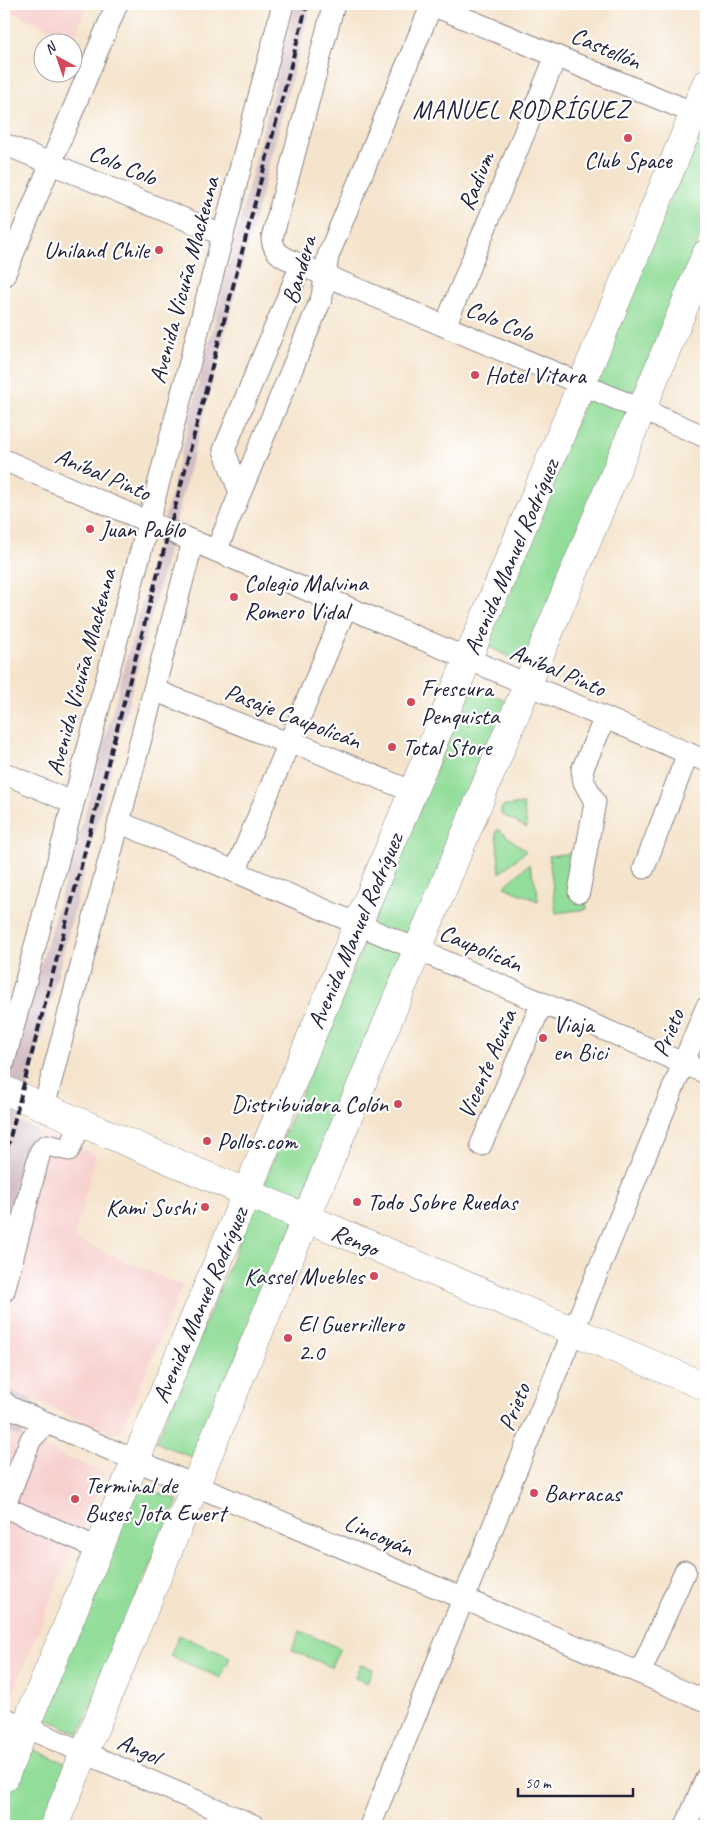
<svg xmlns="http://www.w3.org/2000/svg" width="710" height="1830" viewBox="0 0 710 1830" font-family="Caveat,sans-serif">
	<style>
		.built { fill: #f7d0ce }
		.industrial { fill: #d2bec4 }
		.green { fill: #92dd99; stroke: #5a806a }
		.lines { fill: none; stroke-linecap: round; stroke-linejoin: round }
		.minor-casing { stroke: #8c8384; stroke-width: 23 }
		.major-casing { stroke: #8c8384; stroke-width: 29 }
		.minor { stroke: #fff; stroke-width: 21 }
		.major { stroke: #fff; stroke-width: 28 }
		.rail { stroke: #22223b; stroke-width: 4; stroke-dasharray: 8 4; stroke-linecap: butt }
		.poi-dot { fill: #d1495b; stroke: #fff; stroke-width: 2 }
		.labels { text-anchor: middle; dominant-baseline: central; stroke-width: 4.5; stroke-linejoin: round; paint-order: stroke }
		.street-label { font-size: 24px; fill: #22223b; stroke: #fff }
		.poi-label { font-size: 24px; fill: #22223b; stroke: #fff; text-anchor: start }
		.neighbourhood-label { font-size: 25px; letter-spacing: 1px; fill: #22223b; stroke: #fff }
	</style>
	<rect width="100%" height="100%" fill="#fff"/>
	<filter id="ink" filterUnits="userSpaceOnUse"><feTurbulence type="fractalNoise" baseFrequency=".02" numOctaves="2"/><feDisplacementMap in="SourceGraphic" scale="10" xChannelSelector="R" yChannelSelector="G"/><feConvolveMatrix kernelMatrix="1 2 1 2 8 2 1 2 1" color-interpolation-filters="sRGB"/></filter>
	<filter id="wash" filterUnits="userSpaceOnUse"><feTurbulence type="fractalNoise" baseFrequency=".0096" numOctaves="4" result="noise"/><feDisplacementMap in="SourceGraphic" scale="20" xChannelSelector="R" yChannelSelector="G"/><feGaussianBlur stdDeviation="1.12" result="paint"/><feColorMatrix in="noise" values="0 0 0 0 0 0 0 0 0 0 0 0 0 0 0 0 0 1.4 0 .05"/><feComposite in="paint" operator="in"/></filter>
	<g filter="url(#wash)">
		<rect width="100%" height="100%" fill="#f5e4cc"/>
		<g class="built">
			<polygon points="4,4 88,4 73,38 4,9"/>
			<polygon points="37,1130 96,1155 74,1238 182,1286 122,1430 113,1434 4,1387 4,1259"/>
			<polygon points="4,1431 104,1473 10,1699 4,1696"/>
		</g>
		<g class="industrial">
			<polygon points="295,4 311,4 19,1122 37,1130 4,1259 4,1090 89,799 168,505"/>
			<polygon points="4,1387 32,1399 22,1438 4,1431"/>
		</g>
		<g class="green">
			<polygon points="697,135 706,138 706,221 528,666 483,644"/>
			<polygon points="471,686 516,705 193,1458 156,1442"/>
			<polygon points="523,804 527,828 501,814 501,808 505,806"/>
			<polygon points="497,830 499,830 526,851 500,873 496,833"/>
			<polygon points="580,852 587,909 556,913 549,856"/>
			<polygon points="529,864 537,888 538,901 504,887"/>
			<polygon points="137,1485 178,1500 79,1734 40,1716"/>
			<polygon points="300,1631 340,1648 331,1667 292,1650"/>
			<polygon points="179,1635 230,1657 221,1678 170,1656"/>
			<polygon points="360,1664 373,1669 367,1683 355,1678"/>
			<polygon points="28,1747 67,1764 43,1826 4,1826 4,1803"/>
		</g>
	</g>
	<g filter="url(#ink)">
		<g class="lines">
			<g class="minor-casing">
				<g id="minor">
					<path d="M 334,4 L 272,238 C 273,255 287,259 301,265 L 706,437"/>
					<polyline points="430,4 706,118"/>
					<polyline points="4,144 223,235"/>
					<polyline points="4,276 117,4"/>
					<polyline points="445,326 556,56"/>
					<polyline points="4,460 706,761"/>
					<polyline points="240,493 224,450 301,265"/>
					<polyline points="216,551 322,297 328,256 432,4"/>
					<polyline points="154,690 277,739 303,746 413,792"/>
					<polyline points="4,773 73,803"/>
					<polyline points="119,822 706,1073"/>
					<polyline points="644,868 688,753"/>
					<polyline points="235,872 346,607"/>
					<polyline points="579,892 595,802 584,782 582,770 605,718"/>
					<polyline points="4,1062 144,539 283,4"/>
					<polyline points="44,1107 193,541"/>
					<polyline points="481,1145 542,1003"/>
					<polyline points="4,1291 40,1152 43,1148 47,1145 69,1150 81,1123"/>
					<polyline points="4,1402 11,1408 33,1417 706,1701"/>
					<polyline points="47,1423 31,1439 6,1502 9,1509 82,1541 97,1552"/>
					<polyline points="640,1673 685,1571"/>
					<polyline points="4,1718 255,1826"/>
					<polyline points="370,1826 706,1008"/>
					<polyline points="686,1826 706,1778"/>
				</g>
			</g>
			<g class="major-casing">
				<g id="major">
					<polyline points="4,1090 706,1387"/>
					<polyline points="4,1778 706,84"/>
					<polyline points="54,1826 706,254"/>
				</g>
			</g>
			<use href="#minor" class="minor"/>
			<use href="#major" class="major"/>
			<polyline class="rail" points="4,1160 307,4"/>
		</g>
	</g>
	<g class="poi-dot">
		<circle cx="628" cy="138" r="5"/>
		<circle cx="159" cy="250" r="5"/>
		<circle cx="475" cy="375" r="5"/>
		<circle cx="90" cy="529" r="5"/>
		<circle cx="234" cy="597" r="5"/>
		<circle cx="411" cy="702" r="5"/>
		<circle cx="392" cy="747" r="5"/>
		<circle cx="543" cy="1038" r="5"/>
		<circle cx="398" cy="1104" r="5"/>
		<circle cx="207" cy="1141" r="5"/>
		<circle cx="357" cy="1202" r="5"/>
		<circle cx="205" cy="1207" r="5"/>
		<circle cx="374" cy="1276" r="5"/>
		<circle cx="288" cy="1338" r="5"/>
		<circle cx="534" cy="1493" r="5"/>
		<circle cx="75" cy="1499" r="5"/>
	</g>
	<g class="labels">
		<g class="street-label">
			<text transform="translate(606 48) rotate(23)">Castellón</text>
			<text transform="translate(123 165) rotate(23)">Colo Colo</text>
			<text transform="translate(476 181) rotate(-68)">Radium</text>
			<text transform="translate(299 270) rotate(-74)">Bandera</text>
			<text transform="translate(184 280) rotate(-75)">Avenida Vicuña Mackenna</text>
			<text transform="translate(500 321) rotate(23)">Colo Colo</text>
			<text transform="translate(103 474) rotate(23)">Aníbal Pinto</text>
			<text transform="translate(511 557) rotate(-67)">Avenida Manuel Rodríguez</text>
			<text transform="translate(558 670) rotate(23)">Aníbal Pinto</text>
			<text transform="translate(81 672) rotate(-75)">Avenida Vicuña Mackenna</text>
			<text transform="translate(293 716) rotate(21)">Pasaje Caupolicán</text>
			<text transform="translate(355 931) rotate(-67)">Avenida Manuel Rodríguez</text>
			<text transform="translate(481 948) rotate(23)">Caupolicán</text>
			<text transform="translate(668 1033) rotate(-68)">Prieto</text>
			<text transform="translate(487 1064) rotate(-67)">Vicente Acuña</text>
			<text transform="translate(355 1240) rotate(23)">Rengo</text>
			<text transform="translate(200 1305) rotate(-67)">Avenida Manuel Rodríguez</text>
			<text transform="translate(514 1407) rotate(-68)">Prieto</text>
			<text transform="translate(379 1535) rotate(23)">Lincoyán</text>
			<text transform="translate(139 1749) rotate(23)">Angol</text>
		</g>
		<g class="poi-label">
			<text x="628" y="160" text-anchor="middle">Club Space</text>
			<text x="149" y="250" text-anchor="end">Uniland Chile</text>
			<text x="485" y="375">Hotel Vitara</text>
			<text x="100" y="529">Juan Pablo</text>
			<text x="244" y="583">Colegio Malvina<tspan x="244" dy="28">Romero Vidal</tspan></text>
			<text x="421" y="688">Frescura<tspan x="421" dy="28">Penquista</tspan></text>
			<text x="402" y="747">Total Store</text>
			<text x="553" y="1024">Viaja<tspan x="553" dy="28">en Bici</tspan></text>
			<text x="388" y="1104" text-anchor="end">Distribuidora Colón</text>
			<text x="217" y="1141">Pollos.com</text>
			<text x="367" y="1202">Todo Sobre Ruedas</text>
			<text x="195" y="1207" text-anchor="end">Kami Sushi</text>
			<text x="364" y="1276" text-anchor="end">Kassel Muebles</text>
			<text x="298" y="1324">El Guerrillero<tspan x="298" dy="28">2.0</tspan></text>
			<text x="85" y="1485">Terminal de<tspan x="85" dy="28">Buses Jota Ewert</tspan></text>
			<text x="544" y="1493">Barracas</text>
		</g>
		<g class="neighbourhood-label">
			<text x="521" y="110">MANUEL RODRÍGUEZ</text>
		</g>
	</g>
	<rect width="710" height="1830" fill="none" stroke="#fff" stroke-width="20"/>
	<g transform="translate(58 58) rotate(320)"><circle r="24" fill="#ffffff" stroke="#a7a7b1"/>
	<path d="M0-4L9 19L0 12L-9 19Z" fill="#d1495b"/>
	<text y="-8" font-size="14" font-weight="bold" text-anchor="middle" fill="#22223b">N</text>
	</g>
	<path d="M518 1788v8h115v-8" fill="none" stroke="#22223b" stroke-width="2.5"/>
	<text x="525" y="1788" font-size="15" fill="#22223b" stroke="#ffffff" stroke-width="4" paint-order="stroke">50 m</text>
</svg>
